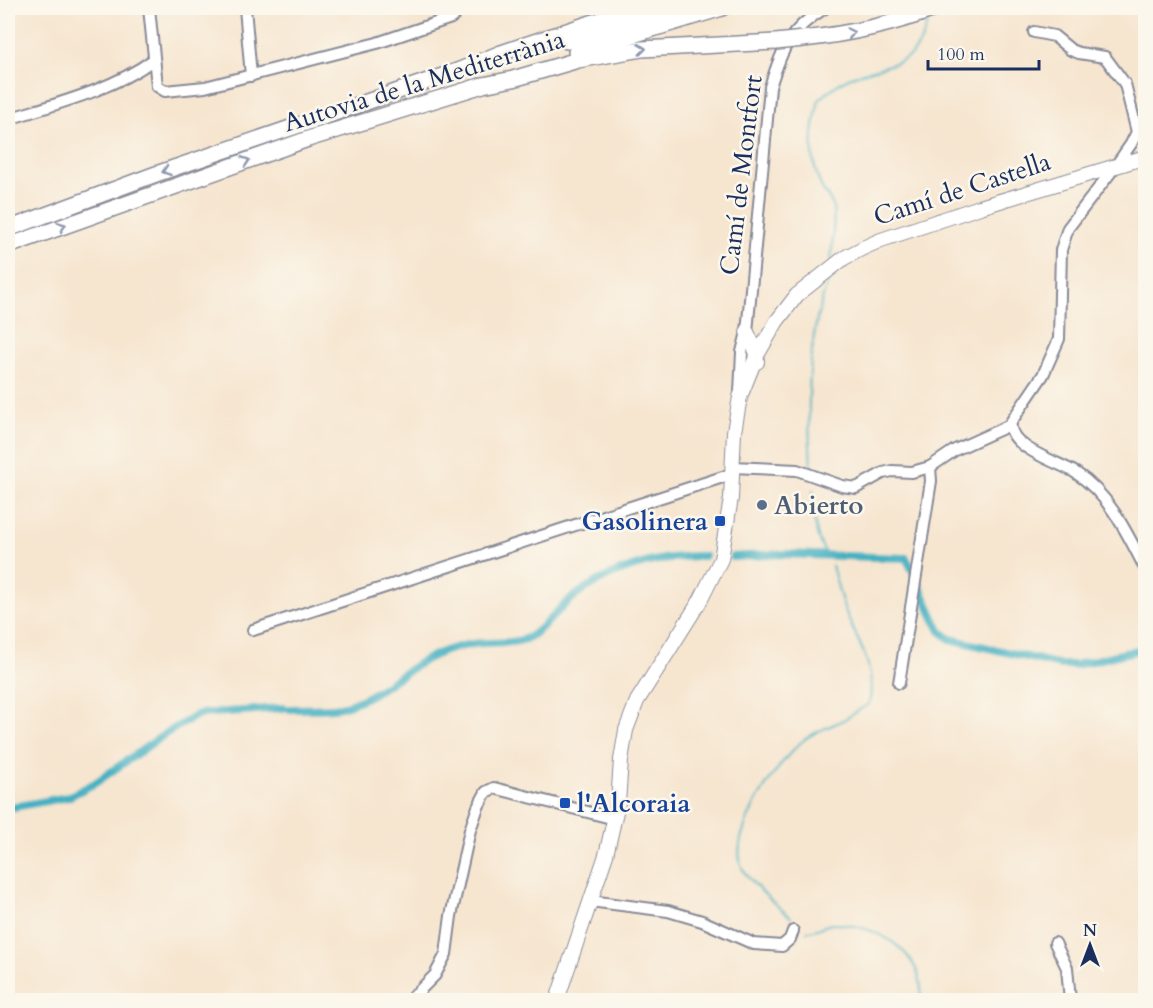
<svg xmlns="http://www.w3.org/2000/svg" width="1153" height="1008" viewBox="0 0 1153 1008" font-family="Cardo,serif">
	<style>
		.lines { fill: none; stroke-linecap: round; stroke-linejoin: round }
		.stream { stroke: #45b1c2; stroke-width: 2 }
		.canal { stroke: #45b1c2; stroke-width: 8 }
		.minor-casing { stroke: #888a96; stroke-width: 14 }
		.major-casing { stroke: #888a96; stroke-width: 16 }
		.highway-casing { stroke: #888a96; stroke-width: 18 }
		.minor { stroke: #fff; stroke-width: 10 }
		.major { stroke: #fff; stroke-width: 14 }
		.highway { stroke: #fff; stroke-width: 15 }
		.highway-bridge-casing { stroke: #888a96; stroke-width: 18; stroke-linecap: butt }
		.highway-bridge { stroke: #fff; stroke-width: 15 }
		.oneway { stroke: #8d97ae }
		.service-dot { fill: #5c6f8a; stroke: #fbf7ec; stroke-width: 2 }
		.transit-dot { fill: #1a4fb4; stroke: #fbf7ec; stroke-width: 2 }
		.labels { text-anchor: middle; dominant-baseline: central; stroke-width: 5; stroke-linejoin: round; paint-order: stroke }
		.street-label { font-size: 26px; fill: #1b2f5e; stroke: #fbf7ec }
		.service-label { font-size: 26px; font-weight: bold; fill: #4e5e75; stroke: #fbf7ec; text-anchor: start }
		.transit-label { font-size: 26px; font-weight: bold; fill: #164399; stroke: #fbf7ec; text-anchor: end }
	</style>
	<rect width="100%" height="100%" fill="#fbf7ec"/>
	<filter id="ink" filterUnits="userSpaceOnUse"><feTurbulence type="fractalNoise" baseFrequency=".0167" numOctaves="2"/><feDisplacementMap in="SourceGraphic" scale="12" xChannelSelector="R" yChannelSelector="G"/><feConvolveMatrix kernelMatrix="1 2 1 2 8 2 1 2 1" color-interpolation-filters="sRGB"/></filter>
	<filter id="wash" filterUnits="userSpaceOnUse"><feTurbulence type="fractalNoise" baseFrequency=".008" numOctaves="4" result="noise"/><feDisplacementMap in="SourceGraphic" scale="24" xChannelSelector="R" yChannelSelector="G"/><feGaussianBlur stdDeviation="1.35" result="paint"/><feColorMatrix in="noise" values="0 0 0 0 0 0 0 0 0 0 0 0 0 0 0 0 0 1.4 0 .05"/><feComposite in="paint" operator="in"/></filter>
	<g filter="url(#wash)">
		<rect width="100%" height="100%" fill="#f6e5cf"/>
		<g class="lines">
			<g class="stream">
				<path d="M 831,261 C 832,247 835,219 833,206 C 831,199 824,193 821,186 C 808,158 812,129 819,100 C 829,91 841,80 854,76 C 896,60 918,69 929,16"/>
				<path d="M 811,466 C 808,417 807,367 817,319 C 820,305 825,292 828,279"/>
				<path d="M 813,490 C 814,511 813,534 825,552"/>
				<path d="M 791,917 C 779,908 745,879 741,865 C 730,831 778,760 805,739 C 816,731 829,727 841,721 C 851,716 860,709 869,704 C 877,668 860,647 847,615 C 840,600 837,582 832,566"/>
				<path d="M 807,931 C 816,932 824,924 834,924 C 877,924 925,952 921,1000"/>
			</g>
			<g class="canal">
				<polyline points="733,557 780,554 906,558 915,575"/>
				<polyline points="917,581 940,631 950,639 1061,665 1076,665 1146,648"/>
				<path d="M 290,709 C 306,708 325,710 341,707 C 379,698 408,664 445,651 C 457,647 473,643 486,643 C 500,642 518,644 531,636 C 546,626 557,610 571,599 C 607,570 658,555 704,556"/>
				<polyline points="8,808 68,797 95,783 168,732 199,714 283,708"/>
			</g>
		</g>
	</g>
	<g filter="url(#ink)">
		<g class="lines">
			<g class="minor-casing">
				<g id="minor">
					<polyline points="149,8 157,86 165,91 205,87 377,43 451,18 455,15 448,8"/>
					<polyline points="245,8 251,76"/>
					<path d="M 1034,32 L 1054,36 L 1071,50 L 1079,53 L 1105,57 L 1125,84 L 1137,132 L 1131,144 L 1117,164 L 1068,228 L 1061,250 L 1059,339 L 1043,375 L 1011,422 C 1006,447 1059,462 1076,473 C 1110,495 1128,535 1146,570"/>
					<path d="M 8,119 C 56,104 112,90 153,60"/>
					<path d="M 740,392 L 742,352 L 747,332 L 770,87 C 782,48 790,29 825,8"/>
					<polyline points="733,467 797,470 842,486 856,488 883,473 892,471 912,472 930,467 955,450 1010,425"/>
					<polyline points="253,630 732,474"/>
					<polyline points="899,683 931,481 930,467"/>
					<polyline points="590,901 668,911 702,921 754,944 782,946 790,939 793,931"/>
					<polyline points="1055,943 1067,968 1070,1000"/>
					<polyline points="410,1000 435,975 446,954 451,916 470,830 478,807 486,792 494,788 615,819"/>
				</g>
			</g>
			<g class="major-casing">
				<g id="major">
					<polyline points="747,332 756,351 757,362"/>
					<polyline points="557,1000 606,855 618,803 621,760 626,730 637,701 700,601 721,559 731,498 734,432 740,397 756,357 777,321 797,295 844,258 863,248 881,240 980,207 1146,157"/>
				</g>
			</g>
			<g class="highway-casing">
				<g id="highway">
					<path d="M 803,39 C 850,34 894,24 937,8"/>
					<polyline points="567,41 679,8"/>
					<polyline points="576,52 722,8"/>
					<polyline points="8,229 156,174 460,70 501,53 636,8"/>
					<polyline points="8,246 308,139 483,85 513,79 578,60 642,49 776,42"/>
				</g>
			</g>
			<use href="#minor" class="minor"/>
			<use href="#major" class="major"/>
			<use href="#highway" class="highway"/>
			<g class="highway-bridge-casing">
				<polyline id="highway-bridge" points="776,42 803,39"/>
			</g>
			<use href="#highway-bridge" class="highway-bridge"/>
		</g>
		<defs><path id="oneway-chevron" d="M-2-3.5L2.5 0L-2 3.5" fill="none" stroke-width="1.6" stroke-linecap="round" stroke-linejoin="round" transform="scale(1.5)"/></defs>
		<g class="oneway">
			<use href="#oneway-chevron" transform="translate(851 33) rotate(-12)"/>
			<use href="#oneway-chevron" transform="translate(642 49) rotate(-7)"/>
			<use href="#oneway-chevron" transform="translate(246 161) rotate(-19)"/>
			<use href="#oneway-chevron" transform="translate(166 171) rotate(161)"/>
			<use href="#oneway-chevron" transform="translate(62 226) rotate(-20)"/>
		</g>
	</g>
	<circle class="service-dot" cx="762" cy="505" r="6"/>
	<g class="transit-dot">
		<rect x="714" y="515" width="12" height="12" rx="3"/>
		<rect x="559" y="797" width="12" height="12" rx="3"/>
	</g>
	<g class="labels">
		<g class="street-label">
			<text transform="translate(424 81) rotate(-17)">Autovia de la Mediterrània</text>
			<text transform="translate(741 175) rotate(-83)">Camí de Montfort</text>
			<text transform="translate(962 189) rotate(-18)">Camí de Castella</text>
		</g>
		<g class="service-label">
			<text x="774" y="505">Abierto</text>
		</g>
		<g class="transit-label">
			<text x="708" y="521">Gasolinera</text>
			<text x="577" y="803" text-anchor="start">l'Alcoraia</text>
		</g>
	</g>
	<rect width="1153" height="1008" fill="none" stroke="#fbf7ec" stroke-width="30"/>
	<g transform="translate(1090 945)" stroke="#fbf7ec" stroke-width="4.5" paint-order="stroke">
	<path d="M0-4.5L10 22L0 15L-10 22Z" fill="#1b2f5e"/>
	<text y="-9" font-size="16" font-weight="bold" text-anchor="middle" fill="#1b2f5e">N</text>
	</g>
	<path d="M928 60v9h111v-9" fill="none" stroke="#1b2f5e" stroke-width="3"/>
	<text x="937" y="60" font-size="18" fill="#1b2f5e" stroke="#fbf7ec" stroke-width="4.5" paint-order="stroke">100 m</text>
</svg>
